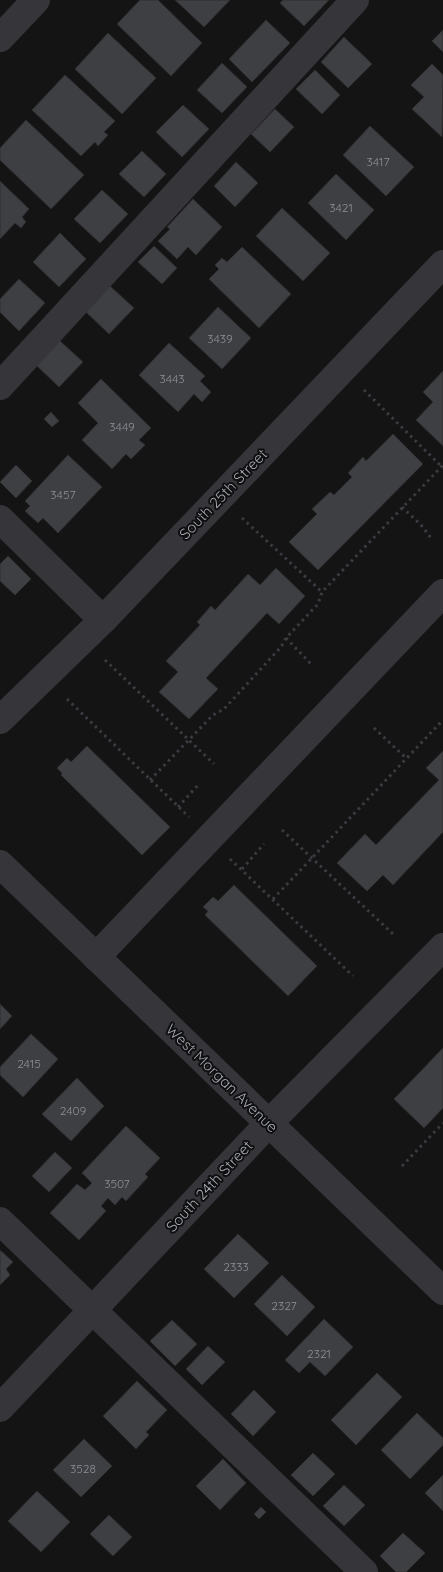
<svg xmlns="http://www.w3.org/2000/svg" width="443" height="1572" viewBox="0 0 443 1572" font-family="Quicksand,sans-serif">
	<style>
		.building { fill: #3e3f42; stroke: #2e2e31 }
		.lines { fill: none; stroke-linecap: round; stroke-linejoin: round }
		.path { stroke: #3b3c41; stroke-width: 3; stroke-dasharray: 2.5 4; stroke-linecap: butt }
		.minor { stroke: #35353a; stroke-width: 28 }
		.labels { text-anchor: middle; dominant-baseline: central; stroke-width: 4; stroke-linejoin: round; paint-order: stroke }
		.number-label { font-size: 12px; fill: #8d8f98 }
		.street-label { font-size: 15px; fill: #a7aab4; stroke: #0f0f10 }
	</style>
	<rect width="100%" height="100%" fill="#141415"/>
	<g class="building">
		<polygon points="140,0 158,0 202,43 171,76 117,24"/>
		<polygon points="175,0 230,0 204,27"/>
		<polygon points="283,0 329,0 304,26 280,3"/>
		<polygon points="266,20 290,43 252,82 229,59"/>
		<polygon points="443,30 443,52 432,41"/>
		<polygon points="108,33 156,78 122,114 75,69"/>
		<polygon points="344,37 372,64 348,88 321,62"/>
		<polygon points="222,63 247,87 222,113 197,90"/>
		<polygon points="432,64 443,75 442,137 412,109 424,97 411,85"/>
		<polygon points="315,70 340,95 322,114 296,89"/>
		<polygon points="65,75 115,121 104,132 108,135 98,146 95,142 81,156 32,110"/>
		<polygon points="183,105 209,129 182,157 156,132"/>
		<polygon points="275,109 294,127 270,152 251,134"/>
		<polygon points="26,120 84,175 51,209 0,160 0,148"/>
		<polygon points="370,126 414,167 386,196 343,155"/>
		<polygon points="142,151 166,174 144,197 119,174"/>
		<polygon points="236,162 258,183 235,207 214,186"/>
		<polygon points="336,174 374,210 346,240 308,203"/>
		<polygon points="0,181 29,209 22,217 26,222 21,228 15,223 0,239"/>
		<polygon points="102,190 128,214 100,243 74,219"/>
		<polygon points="193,199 222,227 196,255 188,247 177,259 158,241 170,229 167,227"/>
		<polygon points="282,208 330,253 303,281 256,236"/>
		<polygon points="60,233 86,259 59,287 33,262"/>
		<polygon points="154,246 177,268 162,284 138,262"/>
		<polygon points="242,247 291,294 259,328 209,279 219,269 215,265 222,258 227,262"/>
		<polygon points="19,279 45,303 19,331 0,312 0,299"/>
		<polygon points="110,286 134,308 109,334 85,311"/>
		<polygon points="218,307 251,338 222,369 189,338"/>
		<polygon points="60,341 83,362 59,387 36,365"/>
		<polygon points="169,343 205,376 200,381 211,392 202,402 194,394 178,412 139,375"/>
		<polygon points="443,371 443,446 416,420 433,402 423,392"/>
		<polygon points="101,379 151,428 139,440 145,445 131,459 126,454 112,469 82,440 98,423 78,403"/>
		<polygon points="51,412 59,421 52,427 44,419"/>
		<polygon points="393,434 423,464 318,570 289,542 317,514 312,509 330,492 334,495 352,477 348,473 363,457 366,461"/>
		<polygon points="68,455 102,487 58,533 43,518 38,523 25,511 30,506 25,501"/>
		<polygon points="16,465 32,481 16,498 0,482"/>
		<polygon points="8,556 31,579 15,595 0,581 0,564"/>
		<polygon points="276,568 305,596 279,624 267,613 206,678 218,689 189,719 159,692 178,672 166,661 200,625 197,622 211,606 215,610 248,574 260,585"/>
		<polygon points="87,746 170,827 142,855 61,775 62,773 57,768 67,758 71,762"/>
		<polygon points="443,751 443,832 393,885 383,875 367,891 337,863 365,834 376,845 439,780 426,768"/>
		<polygon points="234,885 317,966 288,996 205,915 208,911 203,907 213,897 218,901"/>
		<polygon points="0,1004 12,1016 0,1029"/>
		<polygon points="31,1034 58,1059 23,1097 0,1075 0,1067"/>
		<polygon points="443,1048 443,1108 424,1128 394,1099"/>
		<polygon points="77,1078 104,1106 71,1141 42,1114"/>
		<polygon points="126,1126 160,1158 145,1174 148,1177 126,1201 122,1197 115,1205 108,1198 101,1206 106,1211 79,1240 50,1213 77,1184 85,1190 92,1183 82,1173"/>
		<polygon points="55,1152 72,1168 49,1192 32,1176"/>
		<polygon points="238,1234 269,1263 234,1298 204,1269"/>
		<polygon points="0,1250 13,1262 6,1269 10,1275 0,1285"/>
		<polygon points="282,1275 315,1307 287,1336 254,1304"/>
		<polygon points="324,1319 353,1347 325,1376 310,1362 299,1373 285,1360"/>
		<polygon points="172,1320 197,1344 175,1366 150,1341"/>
		<polygon points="208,1346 225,1362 202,1385 186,1369"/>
		<polygon points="377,1373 402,1397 356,1445 331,1420"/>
		<polygon points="137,1381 167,1410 146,1432 149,1435 136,1449 103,1416"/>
		<polygon points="254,1390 276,1412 253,1436 231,1414"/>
		<polygon points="417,1413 443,1438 443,1445 410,1479 381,1450"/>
		<polygon points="84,1439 112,1466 81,1497 53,1470"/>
		<polygon points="313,1453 335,1474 313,1496 291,1475"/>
		<polygon points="223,1459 246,1483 220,1510 196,1486"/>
		<polygon points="443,1475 443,1511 425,1493"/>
		<polygon points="344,1485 365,1505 344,1526 323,1506"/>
		<polygon points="37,1491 70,1522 41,1552 8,1521"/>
		<polygon points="261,1507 266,1512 259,1519 254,1514"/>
		<polygon points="109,1515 132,1537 113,1556 90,1534"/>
		<polygon points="403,1533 425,1553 406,1572 396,1572 380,1556"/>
	</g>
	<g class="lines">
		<g class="path">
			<polyline points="364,390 441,466"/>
			<polyline points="402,507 421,525 431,538"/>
			<polyline points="242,518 322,592"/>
			<polyline points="286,638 311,664"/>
			<polyline points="105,660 214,764"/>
			<polyline points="67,699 189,817"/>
			<polyline points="374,728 406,758"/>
			<polyline points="150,780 213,715 224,709 281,647 286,638 318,604 322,592 443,465"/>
			<polyline points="178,807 200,783"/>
			<polyline points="282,830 393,934"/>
			<polyline points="230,859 353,976"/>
			<polyline points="242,869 264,844"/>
			<polyline points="273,899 443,720"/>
			<polyline points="402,1166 443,1123"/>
		</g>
		<g class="minor">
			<polyline points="0,38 36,0"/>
			<polyline points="0,386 355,0"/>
			<polyline points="0,519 103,620"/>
			<polyline points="0,720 103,620 443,264"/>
			<polyline points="0,864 443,1291"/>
			<polyline points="96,957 443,593"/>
			<polyline points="0,1221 364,1572"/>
			<polyline points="0,1408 269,1123 443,947"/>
		</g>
	</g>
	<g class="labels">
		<g class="number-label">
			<text x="378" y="161">3417</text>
			<text x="341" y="207">3421</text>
			<text x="220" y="338">3439</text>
			<text x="172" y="378">3443</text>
			<text x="122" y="426">3449</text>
			<text x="63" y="494">3457</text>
			<text x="29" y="1063">2415</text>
			<text x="73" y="1110">2409</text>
			<text x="117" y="1183">3507</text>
			<text x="236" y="1266">2333</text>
			<text x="284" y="1305">2327</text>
			<text x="319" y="1353">2321</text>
			<text x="83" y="1468">3528</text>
		</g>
		<g class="street-label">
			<text transform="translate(223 494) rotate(-46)">South 25th Street</text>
			<text transform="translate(222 1078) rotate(44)">West Morgan Avenue</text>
			<text transform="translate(209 1186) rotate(-47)">South 24th Street</text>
		</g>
	</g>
</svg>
